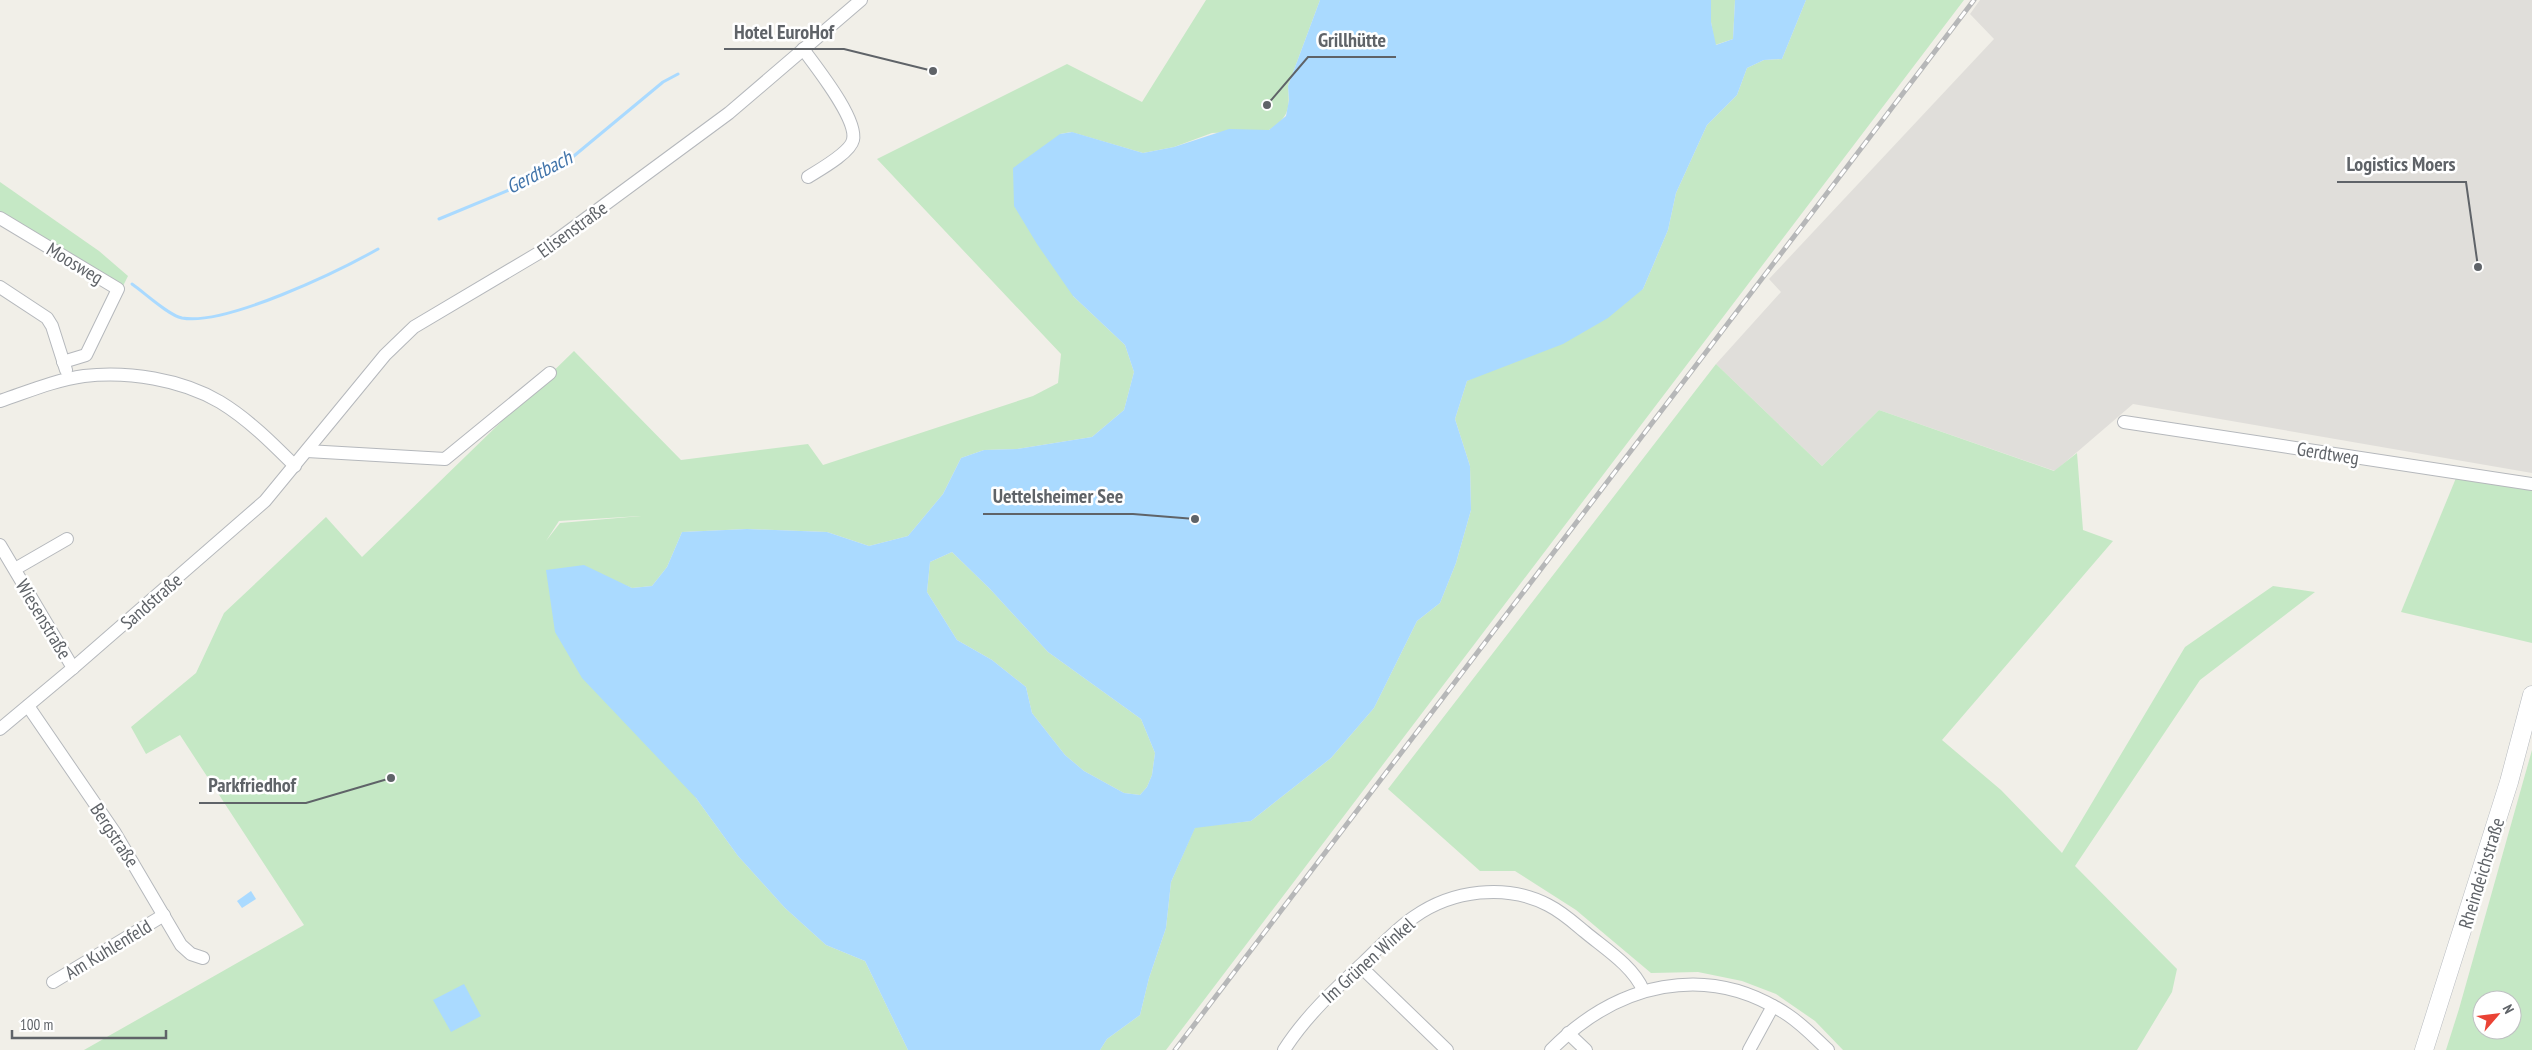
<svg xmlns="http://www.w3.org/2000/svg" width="2532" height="1050" viewBox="0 0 2532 1050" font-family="'PT Sans Narrow',sans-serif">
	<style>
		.industrial { fill: #e0deda }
		.green { fill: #c5e8c5; fill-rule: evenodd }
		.water { fill: #aadaff; fill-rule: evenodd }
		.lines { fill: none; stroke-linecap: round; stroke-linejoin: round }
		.stream { stroke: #aadaff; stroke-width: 3 }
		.minor-casing { stroke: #b5b8bc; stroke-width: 14 }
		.secondary-casing { stroke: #b6babf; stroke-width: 19 }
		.minor { stroke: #fff; stroke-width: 12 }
		.secondary { stroke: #fff; stroke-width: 18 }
		.rail-casing { stroke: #b6b7b8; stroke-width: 5 }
		.rail { stroke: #fff; stroke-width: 3; stroke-dasharray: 9; stroke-linecap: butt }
		.labels { text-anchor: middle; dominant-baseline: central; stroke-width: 5; stroke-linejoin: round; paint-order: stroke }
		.street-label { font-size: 19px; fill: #5f6368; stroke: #fff }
		.water-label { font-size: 20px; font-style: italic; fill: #4174aa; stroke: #fff }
		.leader { fill: none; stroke: #5f6368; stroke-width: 2 }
		.callout-dot { fill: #5f6368; stroke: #fff; stroke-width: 2 }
		.callout-label { font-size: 20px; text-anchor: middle; font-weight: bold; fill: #5f6368; stroke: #fff; stroke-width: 5; stroke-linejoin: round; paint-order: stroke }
	</style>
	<rect width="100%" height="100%" fill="#f1efe8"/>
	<polygon class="industrial" points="1980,0 2532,0 2532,473 2133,404 2055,471 1879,410 1822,466 1716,364 1781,292 1769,279 1994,39 1970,14"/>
	<g class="green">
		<path d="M 1206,0 L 1320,0 L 1288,86 C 1290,108 1289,118 1269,130 L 1212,133 L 1174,147 L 1143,153 L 1071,132 L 1060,134 L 1073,296 L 1125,345 L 1134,372 L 1124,410 L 1092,437 L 1017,449 L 984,450 L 961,458 L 943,494 L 908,536 L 869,546 L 827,532 L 747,529 L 682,532 L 667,567 L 652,586 L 632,588 L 612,580 L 696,798 L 738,856 L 785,908 L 826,945 L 865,961 L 908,1050 L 84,1050 L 304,925 L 180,735 L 146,754 L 131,727 L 196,673 L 224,613 L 326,517 L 362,557 L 574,351 L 681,460 L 808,444 L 823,465 L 1033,396 L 1058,383 L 1061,354 L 877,159 L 1067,64 L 1142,102 ZM 641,516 L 560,523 L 546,541 L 559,521 Z"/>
		<polygon points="1711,0 1735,0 1733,39 1715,45 1711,22"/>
		<polygon points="1806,0 1964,0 1166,1050 1100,1050 1107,1039 1140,1015 1149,978 1166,928 1171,882 1195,827 1251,821 1331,758 1374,708 1417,621 1440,603 1456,563 1471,510 1470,466 1455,419 1467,381 1643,289 1668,230 1676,193 1707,125 1737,95 1747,68 1764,60 1782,59"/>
		<polygon points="0,182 99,251 128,276 122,288 0,214"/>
		<polygon points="1716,364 1822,466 1879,410 2054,471 2077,453 2083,530 2113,541 1942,740 2001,790 2062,853 2185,647 2273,586 2315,592 2200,680 2075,866 2177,969 2172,992 2137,1050 1843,1050 1815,1021 1776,994 1742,981 1698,972 1651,973 1576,910 1515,871 1480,871 1388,789"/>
		<polygon points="2456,478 2532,489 2532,643 2401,612"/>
		<polygon points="952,552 990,589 1048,652 1141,719 1155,753 1152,775 1147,787 1140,795 1124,793 1084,771 1065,755 1032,713 1026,687 992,660 957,640 927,592 930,562"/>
		<path d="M 2532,750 L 2532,1050 L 2446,1050 L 2459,1009 ZM 2482,1000 L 2512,1000 L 2512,1030 L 2482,1030 Z"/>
	</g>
	<g class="water">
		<path d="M 1320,0 L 1711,0 L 1711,22 L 1716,45 L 1733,39 L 1735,0 L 1806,0 L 1782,59 L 1764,60 L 1747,68 L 1737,95 L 1707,125 L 1676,193 L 1668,230 L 1643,289 L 1608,318 L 1563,344 L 1467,381 L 1455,419 L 1470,466 L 1471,510 L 1456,563 L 1440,603 L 1417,621 L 1374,708 L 1331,758 L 1251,821 L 1195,828 L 1171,882 L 1166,928 L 1149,978 L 1140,1015 L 1107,1039 L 1100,1050 L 908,1050 L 865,961 L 826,945 L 785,908 L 738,856 L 696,798 L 582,678 L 555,632 L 546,570 L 584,565 L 632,588 L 652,586 L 667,567 L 682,532 L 747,529 L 827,532 L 869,546 L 908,536 L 943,494 L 961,458 L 984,450 L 1017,449 L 1092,437 L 1124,410 L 1134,372 L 1125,345 L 1073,296 L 1037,244 L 1014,206 L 1013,168 L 1060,134 L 1072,132 L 1143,153 L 1174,147 L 1229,129 L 1269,130 L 1286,116 L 1289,100 L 1288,86 ZM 952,552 L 990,589 L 1048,652 L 1141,719 L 1155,753 L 1152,775 L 1147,787 L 1140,795 L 1124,793 L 1084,771 L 1065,755 L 1032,713 L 1026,687 L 992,660 L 957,640 L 927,592 L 930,562 Z"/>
		<polygon points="251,891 256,899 242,908 237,901"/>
		<polygon points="464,984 481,1016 451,1032 433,1000"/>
	</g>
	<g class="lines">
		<g class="stream">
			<polyline points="439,219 521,185 563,165 663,82 678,74"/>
			<path d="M 132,284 C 145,293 168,315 182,318 C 226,326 339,271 378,249"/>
		</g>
		<g class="minor-casing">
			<g id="minor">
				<path d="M 803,49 C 816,67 858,119 853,140 C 850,153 819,170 808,177"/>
				<polyline points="0,218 118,289 86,355 63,362"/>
				<polyline points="0,287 47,318 52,326 66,370"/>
				<path d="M 0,401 C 27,392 55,380 84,376 C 128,371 181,379 220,402 C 248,419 272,443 295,466"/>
				<polyline points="2124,422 2532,484"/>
				<polyline points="307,451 445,459 550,373"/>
				<polyline points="0,545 73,668"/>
				<polyline points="15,569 67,539"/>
				<polyline points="28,706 115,833 181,945 191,954 203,958"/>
				<polyline points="0,729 73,668 265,501 385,355 414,327 542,251 729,113 861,0"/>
				<polyline points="1360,966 1447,1050"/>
				<polyline points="53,982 164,915"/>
				<polyline points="1568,1033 1586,1050"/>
				<path d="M 1284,1050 C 1305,1017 1334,990 1363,963 C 1380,947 1395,930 1414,917 C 1452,890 1506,883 1548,905 C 1562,912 1573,922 1585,932 C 1604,948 1633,966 1643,990"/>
				<path d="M 1551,1050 C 1616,984 1706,960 1788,1015 C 1803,1025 1815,1038 1828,1050"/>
				<polyline points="1749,1050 1773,1006"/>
			</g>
		</g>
		<g class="secondary-casing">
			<polyline id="secondary" points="2424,1050 2509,782 2532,695"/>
		</g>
		<use href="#minor" class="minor"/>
		<use href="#secondary" class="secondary"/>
		<g class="rail-casing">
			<polyline id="rail" points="1175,1050 1974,0"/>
		</g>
		<use href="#rail" class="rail"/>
	</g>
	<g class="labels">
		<g class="street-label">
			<text transform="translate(572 229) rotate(-36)">Elisenstraße</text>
			<text transform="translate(75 263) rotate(31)">Moosweg</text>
			<text transform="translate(2328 453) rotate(9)">Gerdtweg</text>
			<text transform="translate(151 601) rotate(-41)">Sandstraße</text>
			<text transform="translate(44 619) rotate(59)">Wiesenstraße</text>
			<text transform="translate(115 835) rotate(57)">Bergstraße</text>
			<text transform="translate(2481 873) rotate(-73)">Rheindeichstraße</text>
			<text transform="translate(108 949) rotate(-31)">Am Kuhlenfeld</text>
			<text transform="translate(1368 960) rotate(-42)">Im Grünen Winkel</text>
		</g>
		<g class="water-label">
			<text transform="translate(539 172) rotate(-27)">Gerdtbach</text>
		</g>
	</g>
	<path class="leader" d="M933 71L844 49H724M1267 105L1308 57H1396M2478 267L2466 182H2337M1195 519L1133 514H983M391 778L306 803H199"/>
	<g class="callout-dot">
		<circle cx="933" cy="71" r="5"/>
		<circle cx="1267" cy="105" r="5"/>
		<circle cx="2478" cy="267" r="5"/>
		<circle cx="1195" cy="519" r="5"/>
		<circle cx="391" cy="778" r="5"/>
	</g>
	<g class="callout-label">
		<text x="784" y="39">Hotel EuroHof</text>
		<text x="1352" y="47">Grillhütte</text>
		<text x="2401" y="171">Logistics Moers</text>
		<text x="1058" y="503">Uettelsheimer See</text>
		<text x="252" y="792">Parkfriedhof</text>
	</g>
	<g transform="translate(2497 1015) rotate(62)"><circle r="24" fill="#ffffff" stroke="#bfc1c3"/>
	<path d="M0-4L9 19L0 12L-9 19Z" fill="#ea4335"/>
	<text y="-8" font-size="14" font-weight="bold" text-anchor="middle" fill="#5f6368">N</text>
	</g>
	<path d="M12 1030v8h154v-8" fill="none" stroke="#5f6368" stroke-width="2.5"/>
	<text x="20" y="1030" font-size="15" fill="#5f6368" stroke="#ffffff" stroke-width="4" paint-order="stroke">100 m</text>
</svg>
